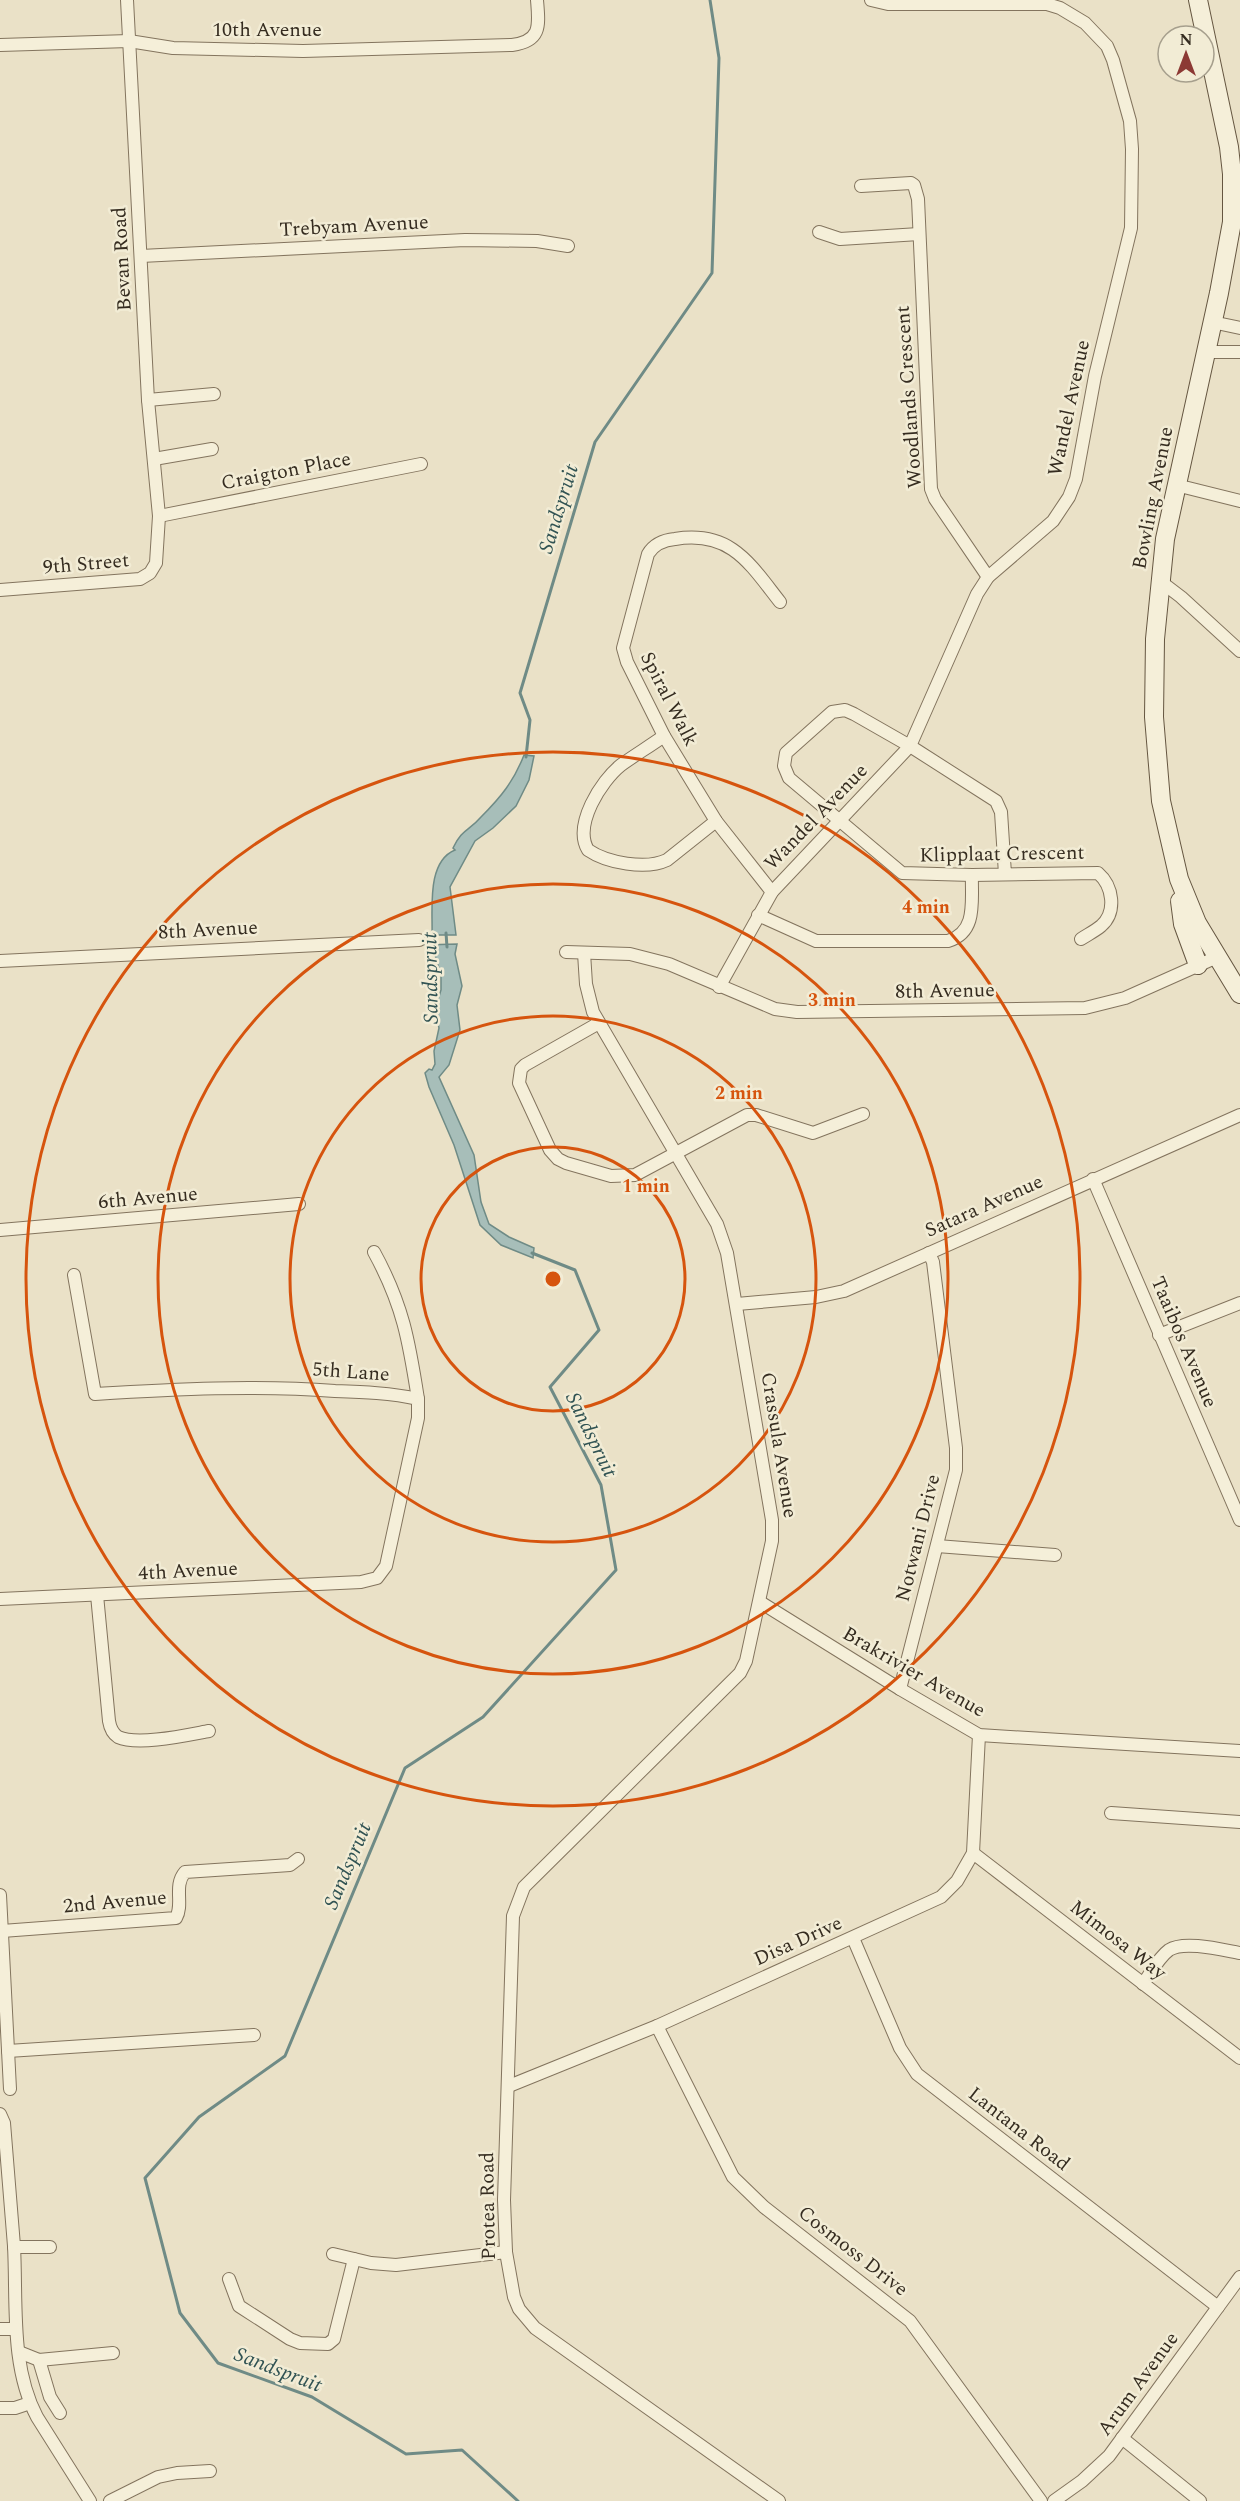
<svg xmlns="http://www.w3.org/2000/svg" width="1240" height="2501" viewBox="0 0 1240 2501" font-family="Spectral,serif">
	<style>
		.water { fill: #a7beb9; stroke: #6f8b86; stroke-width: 1.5 }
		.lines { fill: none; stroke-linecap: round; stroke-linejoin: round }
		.stream { stroke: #6f8b86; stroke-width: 3 }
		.street-casing { stroke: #83745e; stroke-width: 14 }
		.secondary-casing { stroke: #655641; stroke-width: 20 }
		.street { stroke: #f5efd9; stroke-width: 12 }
		.secondary { stroke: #f5efd9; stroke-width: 18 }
		.ring { fill: none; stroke: #d6540e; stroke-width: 3 }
		.labels { text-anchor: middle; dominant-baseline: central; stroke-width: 5; stroke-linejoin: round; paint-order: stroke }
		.street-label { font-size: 20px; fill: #352c20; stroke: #f2ecd5 }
		.water-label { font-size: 21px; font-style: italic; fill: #315353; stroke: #f2ecd5 }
		.centre { fill: #d6540e; stroke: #f2ecd5; stroke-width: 3 }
		.ring-label { font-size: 18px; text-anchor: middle; font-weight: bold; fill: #d6540e; stroke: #f2ecd5; stroke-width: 5; stroke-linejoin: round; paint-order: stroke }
	</style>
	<rect width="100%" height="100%" fill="#eae1c7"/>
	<g class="water">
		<path d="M 524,755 L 534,756 L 529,780 L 516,806 L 493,828 L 475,841 L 450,887 L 456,935 L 432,935 C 433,910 426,862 455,850 L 453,848 C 462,829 469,831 481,817 C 501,797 514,781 524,755 Z"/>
		<polygon points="457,944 455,954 462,986 457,1005 460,1030 449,1065 439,1077 474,1155 481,1202 489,1224 509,1237 534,1248 533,1258 501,1245 480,1225 454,1145 429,1087 425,1073 429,1069 432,1070 435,1064 434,1051 439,1028 435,1010 441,990 441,975 434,952 424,945"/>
	</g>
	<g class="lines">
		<g class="stream">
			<polyline points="526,757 530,720 520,693 595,442 712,273 719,58 710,0"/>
			<polyline points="446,933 447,947"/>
			<polyline points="518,2501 462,2450 406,2454 312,2397 218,2363 180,2313 145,2178 199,2117 285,2056 405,1768 483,1717 616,1570 601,1485 550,1387 599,1330 575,1270 532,1253"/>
		</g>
		<g class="street-casing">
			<g id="street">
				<path d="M 0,45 L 129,41 L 173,48 L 303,51 L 512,45 C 542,41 539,25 537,0"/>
				<polyline points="861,186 911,183 914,185 918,199 931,489 935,499 988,577"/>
				<polyline points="819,232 840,239 919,234"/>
				<polyline points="141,256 465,240 537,241 568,246"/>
				<polyline points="1212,322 1240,328"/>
				<polyline points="1206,352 1240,352"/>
				<polyline points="148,400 214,394"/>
				<polyline points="154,459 212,449"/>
				<polyline points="1176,485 1240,501"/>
				<polyline points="159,516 421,464"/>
				<polyline points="1160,581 1181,597 1240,651"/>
				<polyline points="0,590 140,579 150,573 156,563 159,516 148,400 127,0"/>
				<path d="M 664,736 C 650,746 635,755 621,765 C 601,781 573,825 588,850 C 607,863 646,870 667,860 L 716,821"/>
				<path d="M 1005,874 L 1001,812 L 996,801 L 910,746 L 854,714 L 845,710 L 832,712 L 786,753 L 784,766 L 789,778 L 902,873 L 972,875 L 1098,873 C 1113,886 1117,912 1101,926 C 1095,931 1087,935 1081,939"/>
				<path d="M 772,892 L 716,821 L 664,736 L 627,662 L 623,648 L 648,554 C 654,544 664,540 675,539 C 731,530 750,564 780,602"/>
				<path d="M 758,915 L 816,941 L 948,941 C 978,932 971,900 972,875"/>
				<polyline points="566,952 630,954 669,964 775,1009 797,1012 1085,1008 1125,998 1217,957"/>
				<polyline points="584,953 586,984 593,1012 717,1224 727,1253 772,1520 772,1541 746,1661 740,1673 524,1887 513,1916 504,2200 506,2252 514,2297 519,2309 535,2328 779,2501"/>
				<polyline points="0,961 419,940"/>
				<polyline points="719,987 772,892 910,746 977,594 988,577 1053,521 1069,497 1076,479 1095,376 1131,228 1132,149 1130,121 1113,60 1107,46 1085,23 1060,8 1047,4 888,4 871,0"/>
				<polyline points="599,1023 525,1065 521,1069 519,1083 550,1150 558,1159 566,1163 611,1176 635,1175 747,1115 756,1115 813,1133 863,1114"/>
				<polyline points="1093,1179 1240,1520"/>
				<polyline points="0,1230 299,1204"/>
				<path d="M 374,1252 C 403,1305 409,1341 418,1399"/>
				<polyline points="737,1304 816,1297 844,1291 1240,1115"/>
				<polyline points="1159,1335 1240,1303"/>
				<polyline points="937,1546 1055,1555"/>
				<path d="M 97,1595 L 109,1721 C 110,1727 112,1733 118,1737 C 138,1746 187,1735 209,1731"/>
				<path d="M 0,1599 L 361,1582 L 377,1578 L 386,1566 L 418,1418 L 418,1399 C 391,1393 363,1392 335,1391 C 255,1385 176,1389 95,1394 L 74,1275"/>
				<polyline points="760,1602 900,1689 979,1735 1240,1751"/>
				<polyline points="900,1689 956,1470 956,1448 933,1262 929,1253"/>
				<polyline points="1111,1813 1240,1822"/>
				<polyline points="973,1853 1240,2058"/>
				<polyline points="0,1895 10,2089"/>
				<path d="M 2,1931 L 176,1918 C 184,1904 173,1886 185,1872 L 290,1865 L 298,1859"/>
				<polyline points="853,1938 900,2048 917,2074 1218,2307"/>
				<path d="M 1143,1984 C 1151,1973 1158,1958 1169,1950 C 1184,1940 1223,1950 1240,1953"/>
				<polyline points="657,2026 733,2177 764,2207 910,2321 1041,2501"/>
				<polyline points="8,2051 254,2035"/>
				<polyline points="509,2086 657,2026 941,1897 957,1881 973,1853 979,1735"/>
				<path d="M 0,2114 L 4,2123 C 7,2164 11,2205 14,2246 C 17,2302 10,2366 37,2417 L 90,2501"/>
				<polyline points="14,2247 50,2247"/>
				<polyline points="333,2254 371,2263 396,2265 506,2252"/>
				<polyline points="229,2279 239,2306 290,2339 300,2343 328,2344 334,2339 354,2259"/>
				<polyline points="0,2329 16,2329"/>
				<polyline points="19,2352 39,2360 113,2353"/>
				<polyline points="39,2360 50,2397 60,2413"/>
				<polyline points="0,2408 15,2408 30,2403"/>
				<polyline points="1122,2438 1200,2501"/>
				<polyline points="110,2501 158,2477 177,2473 210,2471"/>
				<polyline points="1054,2501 1082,2481 1109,2456 1240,2277"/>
			</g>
		</g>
		<g class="secondary-casing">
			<g id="secondary">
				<polyline points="1198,0 1229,147 1232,174 1232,222 1219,293 1165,539 1155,639 1154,717 1161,801 1179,879 1197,923 1240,994"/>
				<polyline points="1180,901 1183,924 1198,965"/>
			</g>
		</g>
		<use href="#street" class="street"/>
		<use href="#secondary" class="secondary"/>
	</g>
	<g class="ring">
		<circle cx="553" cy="1279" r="132"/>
		<circle cx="553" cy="1279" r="263"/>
		<circle cx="553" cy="1279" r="395"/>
		<circle cx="553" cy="1279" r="527"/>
	</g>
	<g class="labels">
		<g class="street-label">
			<text x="267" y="30">10th Avenue</text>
			<text transform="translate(354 226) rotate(-3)">Trebyam Avenue</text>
			<text transform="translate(122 259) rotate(-93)">Bevan Road</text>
			<text transform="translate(909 397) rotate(-94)">Woodlands Crescent</text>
			<text transform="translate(1069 408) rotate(-78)">Wandel Avenue</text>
			<text transform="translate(286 471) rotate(-11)">Craigton Place</text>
			<text transform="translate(1153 498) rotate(-79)">Bowling Avenue</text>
			<text transform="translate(86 564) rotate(-5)">9th Street</text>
			<text transform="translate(669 699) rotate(63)">Spiral Walk</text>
			<text transform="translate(816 817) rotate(-46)">Wandel Avenue</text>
			<text transform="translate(1002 854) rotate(-1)">Klipplaat Crescent</text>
			<text transform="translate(208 930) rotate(-3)">8th Avenue</text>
			<text transform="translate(945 991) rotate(-1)">8th Avenue</text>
			<text transform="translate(148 1198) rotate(-5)">6th Avenue</text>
			<text transform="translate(984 1206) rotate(-24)">Satara Avenue</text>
			<text transform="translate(1184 1342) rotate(67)">Taaibos Avenue</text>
			<text transform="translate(351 1372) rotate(4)">5th Lane</text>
			<text transform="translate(779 1445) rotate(81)">Crassula Avenue</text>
			<text transform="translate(918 1538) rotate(-76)">Notwani Drive</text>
			<text transform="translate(188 1571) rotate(-3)">4th Avenue</text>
			<text transform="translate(914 1672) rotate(30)">Brakrivier Avenue</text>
			<text transform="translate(115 1902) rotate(-5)">2nd Avenue</text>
			<text transform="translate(1118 1940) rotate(38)">Mimosa Way</text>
			<text transform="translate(798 1941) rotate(-24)">Disa Drive</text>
			<text transform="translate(1019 2129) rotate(38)">Lantana Road</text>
			<text transform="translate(488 2206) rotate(-91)">Protea Road</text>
			<text transform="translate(853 2251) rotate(38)">Cosmoss Drive</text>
			<text transform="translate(1138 2384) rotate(-54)">Arum Avenue</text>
		</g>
		<g class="water-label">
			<text transform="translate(559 509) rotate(-73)">Sandspruit</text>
			<text transform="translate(431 978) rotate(-91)">Sandspruit</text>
			<text transform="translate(591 1435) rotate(64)">Sandspruit</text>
			<text transform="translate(348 1866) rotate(-67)">Sandspruit</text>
			<text transform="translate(278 2370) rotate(21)">Sandspruit</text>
		</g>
	</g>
	<circle cx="553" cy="1279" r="9" class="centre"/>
	<g class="ring-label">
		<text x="926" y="913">4 min</text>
		<text x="832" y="1006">3 min</text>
		<text x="739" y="1099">2 min</text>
		<text x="646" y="1192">1 min</text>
	</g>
	<g transform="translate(1186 54)"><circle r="28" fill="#f2ecd5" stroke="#a69f8d" stroke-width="1.5"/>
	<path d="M0-4.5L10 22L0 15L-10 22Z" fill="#8c3934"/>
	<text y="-9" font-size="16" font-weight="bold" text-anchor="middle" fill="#352c20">N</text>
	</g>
</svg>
